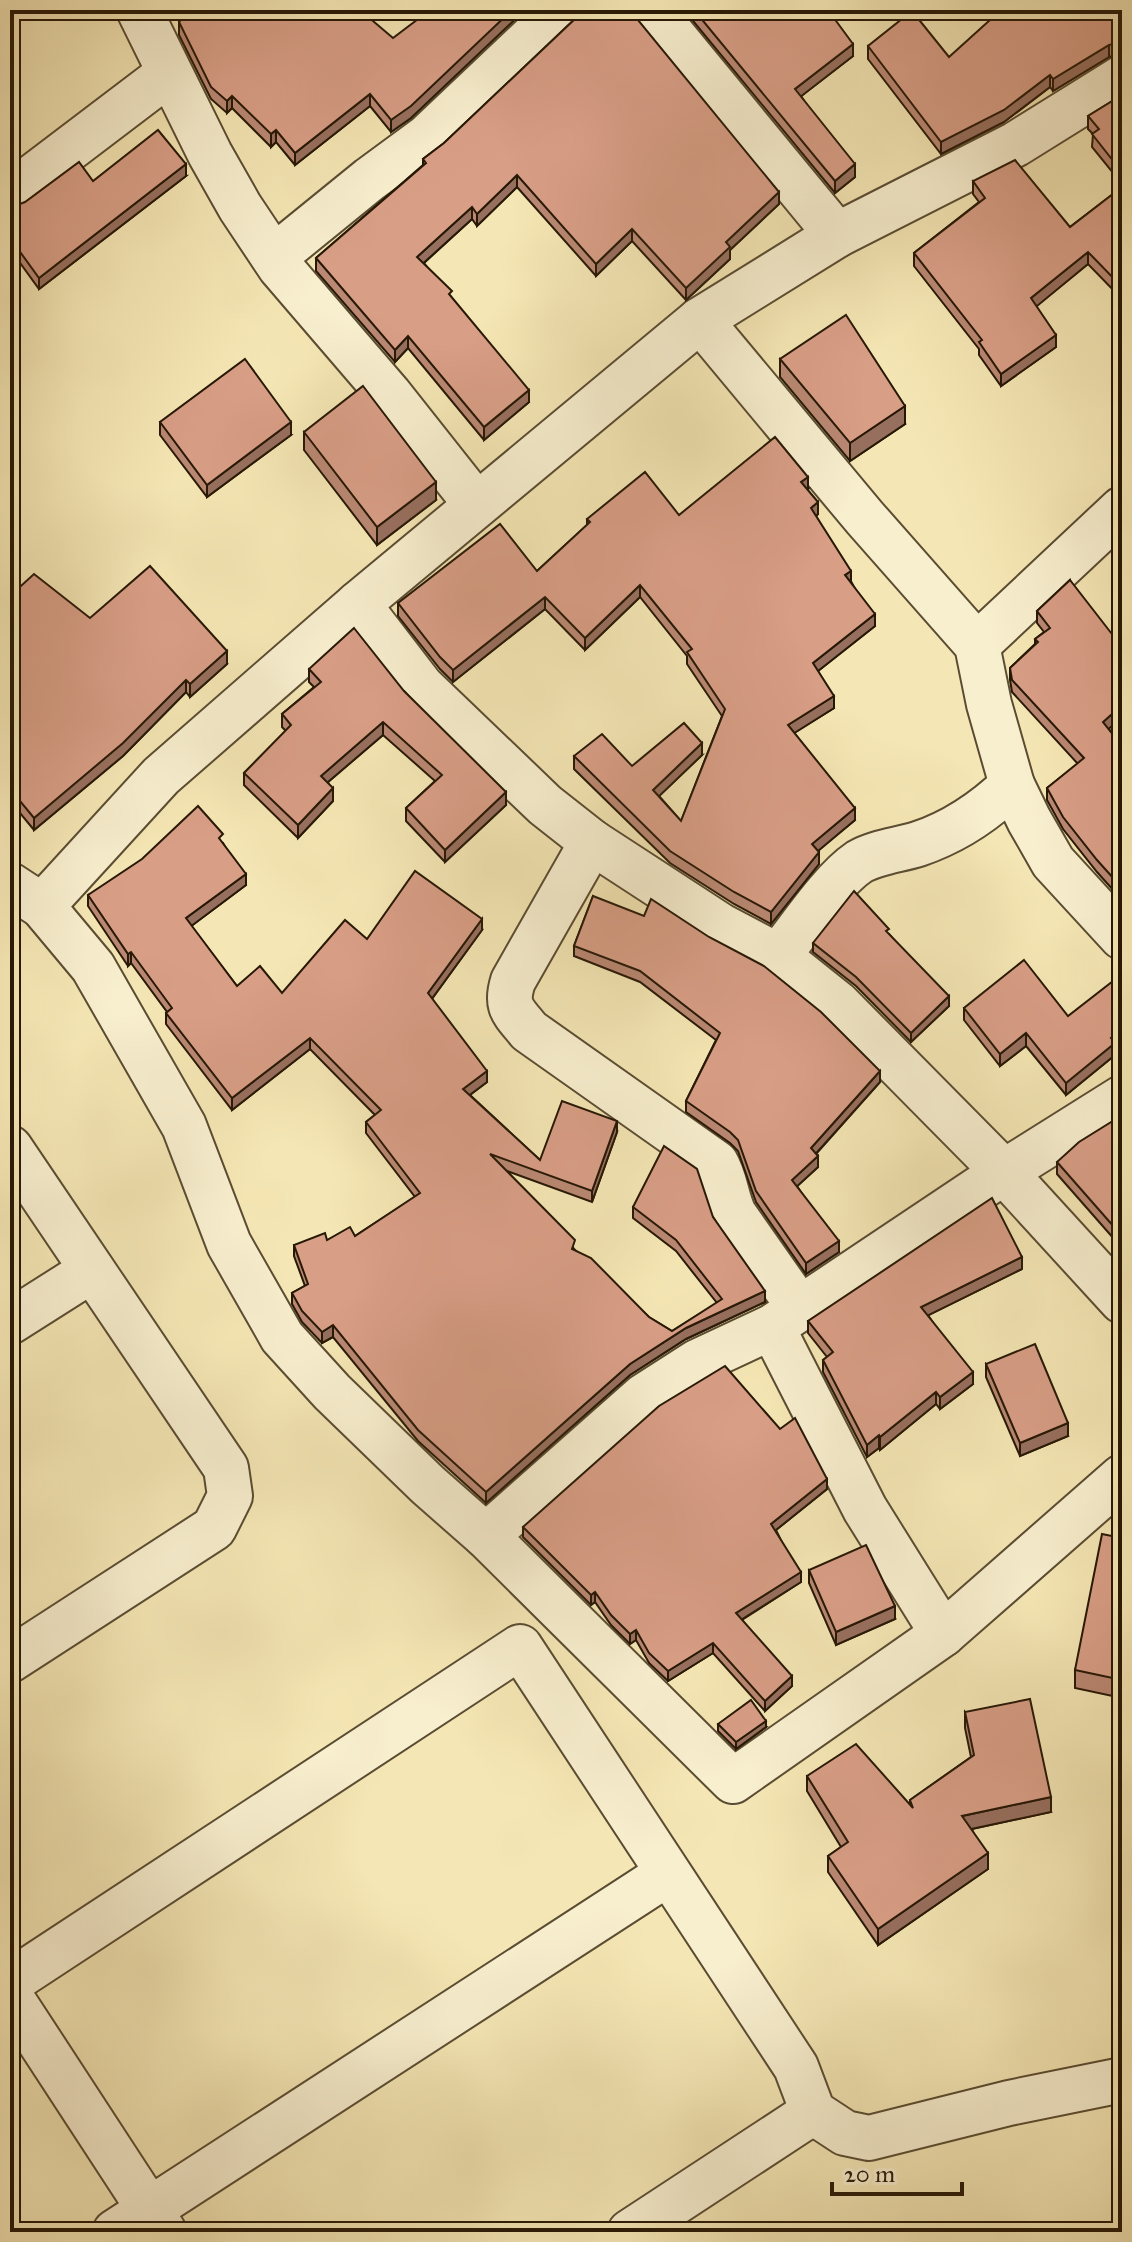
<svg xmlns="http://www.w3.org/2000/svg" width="1132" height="2242" viewBox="0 0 1132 2242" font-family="'IM FELL Great Primer',serif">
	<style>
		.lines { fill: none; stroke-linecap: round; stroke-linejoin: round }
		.minor-casing { stroke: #5a4c32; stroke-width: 48 }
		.minor { stroke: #f8efcf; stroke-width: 44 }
		.wall { fill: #ba8873; stroke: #271806; stroke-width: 2 }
		.shaded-wall { fill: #976f5e; stroke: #271806; stroke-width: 2 }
		.building { fill: #d89e86; stroke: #271806; stroke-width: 2 }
	</style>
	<rect width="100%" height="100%" fill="#f5e7b5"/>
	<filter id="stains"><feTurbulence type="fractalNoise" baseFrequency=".0025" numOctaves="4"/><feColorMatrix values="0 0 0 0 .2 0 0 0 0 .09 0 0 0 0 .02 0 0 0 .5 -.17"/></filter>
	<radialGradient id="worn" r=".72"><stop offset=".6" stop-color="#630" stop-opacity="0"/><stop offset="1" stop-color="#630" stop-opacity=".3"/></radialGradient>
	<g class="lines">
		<g class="minor-casing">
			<g id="minor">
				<polyline points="139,10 210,154 240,207 280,267 389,394 476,504"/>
				<polyline points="652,10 837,235"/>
				<polyline points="10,194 168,74"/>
				<polyline points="274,257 370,179 427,137 561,10"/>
				<polyline points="700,320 865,518 977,645 989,704 1012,785 1029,820 1053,862 1122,937"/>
				<polyline points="358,604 421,686 545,805 592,842 721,926 778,956 838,1004 1004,1172 1122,1301"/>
				<polyline points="977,645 1122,509"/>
				<path d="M 592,842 L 513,981 C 505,1007 513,1011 529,1031 L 716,1163 C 726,1180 726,1197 734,1214 L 799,1307"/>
				<polyline points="10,885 42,906 93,967 184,1126 229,1244 282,1337 332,1392 428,1485 486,1536 733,1781 943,1634 1122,1477"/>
				<polyline points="42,906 161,776 358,604 700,320 837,235 1016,144 1122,78"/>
				<path d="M 778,956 C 800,929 831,881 859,862 C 876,852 899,850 918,844 C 954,832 985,811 1012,785"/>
				<polyline points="10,1148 226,1468 230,1496 214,1528 10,1660"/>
				<polyline points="10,1322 92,1270"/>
				<polyline points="772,1327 865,1509 943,1634"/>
				<polyline points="486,1536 644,1396 697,1362 772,1327 1004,1172 1122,1098"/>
				<polyline points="10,1982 520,1647 796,2067 813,2112 845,2133 869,2138 1009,2103 1122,2080"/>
				<polyline points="10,1996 164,2232"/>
				<polyline points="115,2232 667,1874"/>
				<polyline points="630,2232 813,2112"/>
			</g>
		</g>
		<use href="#minor" class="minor"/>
	</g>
	<g class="wall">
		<polygon points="188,10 360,10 411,118 391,132 370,106 295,165 276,142 271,147 232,108 227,113 211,99 179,35 179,22"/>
		<polygon points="684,10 828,10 853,56 801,96 855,177 835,193"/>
		<polygon points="1122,10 1122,54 1109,57 1053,91 1050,87 1004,122 941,154 868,59 868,46 949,57"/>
		<polygon points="633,14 779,204 730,250 730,259 686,300 632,241 596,276 517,187 477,226 472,219 424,263 452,298 529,402 484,440 408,348 395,362 316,271 316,258 423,165 423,159 444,143 578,16"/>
		<polygon points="1122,95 1122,184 1092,147 1093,134 1088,129 1088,116"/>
		<polygon points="186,176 39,289 10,249 10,207 12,207 93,181"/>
		<polygon points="973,181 1070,227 1122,187 1122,299 1088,264 1036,306 1056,347 1001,386 979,355 979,349 914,266 914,253 979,202 973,194"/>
		<polygon points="780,359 905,424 850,461 780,377"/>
		<polygon points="160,422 291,435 207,497 160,435"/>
		<polygon points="304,432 436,500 377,545 304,450"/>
		<polygon points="808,489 807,490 818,514 816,516 875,626 818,671 834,708 794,733 855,820 818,850 819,864 771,924 734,904 670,863 574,769 574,756 632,766 702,755 659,796 681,821 722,716 687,664 687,656 640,597 585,650 545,609 453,682 440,669 398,616 398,603 537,571 587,525 587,519 679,515"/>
		<polygon points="1070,580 1109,729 1122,746 1122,900 1097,872 1063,829 1047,800 1047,788 1078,764 1012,692 1010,680 1010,668 1035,644 1035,639 1044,632 1037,623 1037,611"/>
		<polygon points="10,596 90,618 227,664 190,697 186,692 123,756 34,830 10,801"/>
		<polygon points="309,669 404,691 506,805 445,862 406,821 406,808 435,781 383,735 328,782 333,801 298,838 244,785 244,773 286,731 282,727 282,714 314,687 309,682"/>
		<polygon points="223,843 246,885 191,926 237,986 282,993 367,939 482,930 432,999 487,1082 470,1095 540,1160 617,1132 592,1202 507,1171 575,1250 649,1317 672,1331 717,1303 676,1251 633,1218 633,1207 713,1217 765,1302 686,1339 630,1375 486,1503 418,1441 333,1337 322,1343 302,1322 292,1304 292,1293 305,1286 294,1256 294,1245 355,1236 415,1197 366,1133 366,1122 375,1115 310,1049 232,1110 166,1024 166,1013 167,1012 131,963 128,966 88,906 88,895"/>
		<polygon points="593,896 880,1082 816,1154 818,1167 797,1186 839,1252 806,1274 756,1202 738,1151 730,1143 686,1112 686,1101 716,1040 640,982 574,956 574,946"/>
		<polygon points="889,934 949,1006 911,1042 856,986 813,952 813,943"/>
		<polygon points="964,1008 1068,1016 1115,1047 1115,1055 1066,1095 1026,1046 1000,1066 964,1020"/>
		<polygon points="1122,1125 1122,1248 1057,1174 1057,1162"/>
		<polygon points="1022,1269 928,1315 973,1384 940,1409 936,1404 880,1450 879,1448 867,1457 823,1372 823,1360 827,1357 808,1333 808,1321"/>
		<polygon points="986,1364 1068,1436 1020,1456 986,1377"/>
		<polygon points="780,1429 827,1489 776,1530 801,1582 742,1620 792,1686 765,1711 713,1653 668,1681 649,1663 636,1640 630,1644 611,1625 595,1602 591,1605 523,1537 523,1527"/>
		<polygon points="1122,1538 1122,1698 1075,1688 1075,1670"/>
		<polygon points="809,1570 895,1619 836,1645 809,1583"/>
		<polygon points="965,1712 1051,1812 972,1829 988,1869 878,1945 828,1872 828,1856 841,1847 807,1791 807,1776 910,1804 910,1800 971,1757 965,1728"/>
		<polygon points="718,1724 766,1727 736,1749 718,1731"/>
	</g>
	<g class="shaded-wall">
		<polygon points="512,10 525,10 411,118 391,132 391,120"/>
		<polygon points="853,44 853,56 795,101 795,89"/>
		<polygon points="1109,45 1109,57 1053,91 1053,79"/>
		<polygon points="1050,75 1050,87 1004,122 941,154 941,142"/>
		<polygon points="370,94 370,106 295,165 295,153"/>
		<polygon points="232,96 232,108 227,113 227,101"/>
		<polygon points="276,130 276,142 271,147 271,134"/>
		<polygon points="186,164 186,176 39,289 39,278"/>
		<polygon points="855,164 855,177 835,193 835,181"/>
		<polygon points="517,175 517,187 477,226 477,214"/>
		<polygon points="779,192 779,204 730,250 730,259 686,300 686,288 726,242"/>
		<polygon points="472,207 472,219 417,269 417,257"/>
		<polygon points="632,229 632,241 596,276 596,264"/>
		<polygon points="1088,252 1088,264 1031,311 1031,298"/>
		<polygon points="1056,335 1056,347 1001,386 1001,374"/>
		<polygon points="408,336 408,348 395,362 395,350"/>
		<polygon points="529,390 529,402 484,440 484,427"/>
		<polygon points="905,406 905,424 850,461 850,443"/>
		<polygon points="291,422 291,435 207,497 207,485"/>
		<polygon points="808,477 808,489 801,494 801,482"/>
		<polygon points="436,482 436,500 377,545 377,527"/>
		<polygon points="818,502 818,514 811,520 811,508"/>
		<polygon points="851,571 851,583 845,575"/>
		<polygon points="640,585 640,597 585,650 585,638"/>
		<polygon points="545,597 545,609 453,682 453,670"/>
		<polygon points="875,614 875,626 813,675 813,663"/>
		<polygon points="227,651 227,664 190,697 190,684"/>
		<polygon points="186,680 186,692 123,756 34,830 34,818"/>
		<polygon points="834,696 834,708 788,737 788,725"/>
		<polygon points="1122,705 1122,717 1103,734 1103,722"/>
		<polygon points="383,722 383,735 321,788 321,776"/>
		<polygon points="702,743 702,755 653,802 653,790"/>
		<polygon points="333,788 333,801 298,838 298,825"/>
		<polygon points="506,792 506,805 445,862 445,850"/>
		<polygon points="855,808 855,820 812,856 812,844"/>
		<polygon points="819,852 819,864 771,924 771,912"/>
		<polygon points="246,874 246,885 186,930 186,918"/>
		<polygon points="482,919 482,930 428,1004 428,993"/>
		<polygon points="131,952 131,963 128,966 128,954"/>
		<polygon points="949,996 949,1006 911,1042 911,1033"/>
		<polygon points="1122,1030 1122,1042 1115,1047 1115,1055 1066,1095 1066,1083 1111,1038"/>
		<polygon points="1026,1033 1026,1046 1000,1066 1000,1054"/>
		<polygon points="310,1038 310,1049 232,1110 232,1098"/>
		<polygon points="487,1071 487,1082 463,1100 463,1089"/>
		<polygon points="880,1071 880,1082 811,1159 811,1148"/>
		<polygon points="617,1121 617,1132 592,1202 592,1191"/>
		<polygon points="818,1156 818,1167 792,1191 792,1180"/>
		<polygon points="839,1241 839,1252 806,1274 806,1263"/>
		<polygon points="1022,1257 1022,1269 921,1319 921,1307"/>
		<polygon points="765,1291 765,1302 686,1339 630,1375 486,1503 486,1492 630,1364 686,1328"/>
		<polygon points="333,1325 333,1337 322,1343 322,1332"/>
		<polygon points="973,1372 973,1384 940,1409 940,1397"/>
		<polygon points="936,1392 936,1404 880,1450 880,1437"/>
		<polygon points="1068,1423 1068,1436 1020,1456 1020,1443"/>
		<polygon points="879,1435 879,1448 867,1457 867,1445"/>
		<polygon points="827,1479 827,1489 771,1534 771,1524"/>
		<polygon points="801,1572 801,1582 736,1623 736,1613"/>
		<polygon points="595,1592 595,1602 591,1605 591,1595"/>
		<polygon points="895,1606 895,1619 836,1645 836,1632"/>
		<polygon points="636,1630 636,1640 630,1644 630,1634"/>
		<polygon points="713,1643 713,1653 668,1681 668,1671"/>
		<polygon points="792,1676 792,1686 765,1711 765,1701"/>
		<polygon points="766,1721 766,1727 736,1749 736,1742"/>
		<polygon points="1051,1797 1051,1812 962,1831 962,1816"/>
		<polygon points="988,1853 988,1869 878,1945 878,1929"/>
	</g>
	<g class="building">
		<polygon points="189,10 360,10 393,38 430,10 512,10 411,106 391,120 370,94 295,153 276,130 271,134 232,96 227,101 211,87 179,22"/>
		<polygon points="582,10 631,10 633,14 779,192 726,242 730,247 686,288 632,229 596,264 517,175 477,214 472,207 417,257 452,291 449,294 529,390 484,427 408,336 395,350 316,258 426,163 423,159 444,143 578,16"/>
		<polygon points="694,10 828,10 853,44 795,89 855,164 835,181"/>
		<polygon points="1001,10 1122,10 1122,42 1109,45 1053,79 1050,75 1004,110 941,142 868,46 912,11 949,57"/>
		<polygon points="1122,95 1122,172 1092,134 1099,129 1088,116"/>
		<polygon points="158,130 186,164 39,278 10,238 10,207 12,207 25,202 79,162 93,181"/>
		<polygon points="1015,160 1070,227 1122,187 1122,287 1088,252 1031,298 1056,335 1001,374 979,342 982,340 914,253 985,198 973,181"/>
		<polygon points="846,315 905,406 850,443 780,359"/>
		<polygon points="245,359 291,422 207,485 160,422"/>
		<polygon points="363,386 436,482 377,527 304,432"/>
		<polygon points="775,437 808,477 801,482 818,502 811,508 851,571 845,575 875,614 813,663 834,696 788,725 855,808 812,844 819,852 771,912 734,892 670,851 574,756 602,734 632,766 684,723 702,743 653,790 681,821 725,709 687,652 692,649 640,585 585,638 545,597 453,670 440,657 398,603 500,524 537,571 590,522 587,519 645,472 679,515"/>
		<polygon points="150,566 227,651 190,684 186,680 123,743 34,818 10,789 10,596 34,574 90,618"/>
		<polygon points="1070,580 1122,647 1122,705 1103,722 1122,746 1122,888 1097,860 1063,817 1047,788 1084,758 1012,680 1010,668 1038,642 1035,639 1050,628 1037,611"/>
		<polygon points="354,628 404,691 506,792 445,850 406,808 442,775 383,722 321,776 333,788 298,825 244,773 291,725 282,714 321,682 309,669"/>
		<polygon points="198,806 223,834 219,838 246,874 186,918 237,986 260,966 282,993 345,920 367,939 415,871 482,919 428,993 487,1071 463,1089 540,1160 562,1101 617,1121 592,1191 490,1154 575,1240 572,1249 591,1258 649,1317 672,1331 722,1299 676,1240 633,1207 664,1146 697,1169 713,1217 765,1291 686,1328 630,1364 486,1492 418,1430 333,1325 322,1332 302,1311 292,1293 308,1284 294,1245 325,1233 327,1240 350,1227 355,1236 420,1193 366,1122 381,1110 310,1038 232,1098 166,1013 172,1008 131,952 128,954 88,895 142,859"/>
		<polygon points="854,891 889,929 886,931 949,996 911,1033 856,977 813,943"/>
		<polygon points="593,896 644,916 651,899 709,937 764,966 821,1012 880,1071 811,1148 818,1156 792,1180 839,1241 806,1263 756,1191 738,1140 730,1132 686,1101 720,1033 640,971 574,946"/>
		<polygon points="1024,960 1068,1016 1122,974 1122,1030 1111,1038 1115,1043 1066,1083 1026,1033 1000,1054 964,1008"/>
		<polygon points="1116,1119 1122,1125 1122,1236 1057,1162 1079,1142"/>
		<polygon points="992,1198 1022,1257 921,1307 973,1372 940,1397 936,1392 880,1437 879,1435 867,1445 823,1360 833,1352 808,1321"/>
		<polygon points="1035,1344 1068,1423 1020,1443 986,1364"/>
		<polygon points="725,1366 780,1429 795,1418 827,1479 771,1524 801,1572 736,1613 792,1676 765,1701 713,1643 668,1671 649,1653 636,1630 630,1634 611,1615 595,1592 591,1595 523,1527 659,1406"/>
		<polygon points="1102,1534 1122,1538 1122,1680 1075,1670"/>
		<polygon points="866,1545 895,1606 836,1632 809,1570"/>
		<polygon points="1030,1699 1051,1797 962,1816 988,1853 878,1929 828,1856 848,1842 807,1776 856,1744 913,1808 910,1800 974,1755 965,1712"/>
		<polygon points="751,1700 766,1721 736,1742 718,1724"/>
	</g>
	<rect width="1132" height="2242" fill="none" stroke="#f5e7b5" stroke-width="40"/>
	<rect x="12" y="12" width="1108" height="2218" fill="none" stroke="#271806" stroke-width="4"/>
	<rect x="20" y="20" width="1092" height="2202" fill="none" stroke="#271806" stroke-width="2"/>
	<path d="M832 2182v12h130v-12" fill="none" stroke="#271806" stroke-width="4"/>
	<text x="844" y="2182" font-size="24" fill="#271806" stroke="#f8efcf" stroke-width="6" paint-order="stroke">20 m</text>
	<rect width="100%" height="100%" filter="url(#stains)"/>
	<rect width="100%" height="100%" fill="url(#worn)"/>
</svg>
